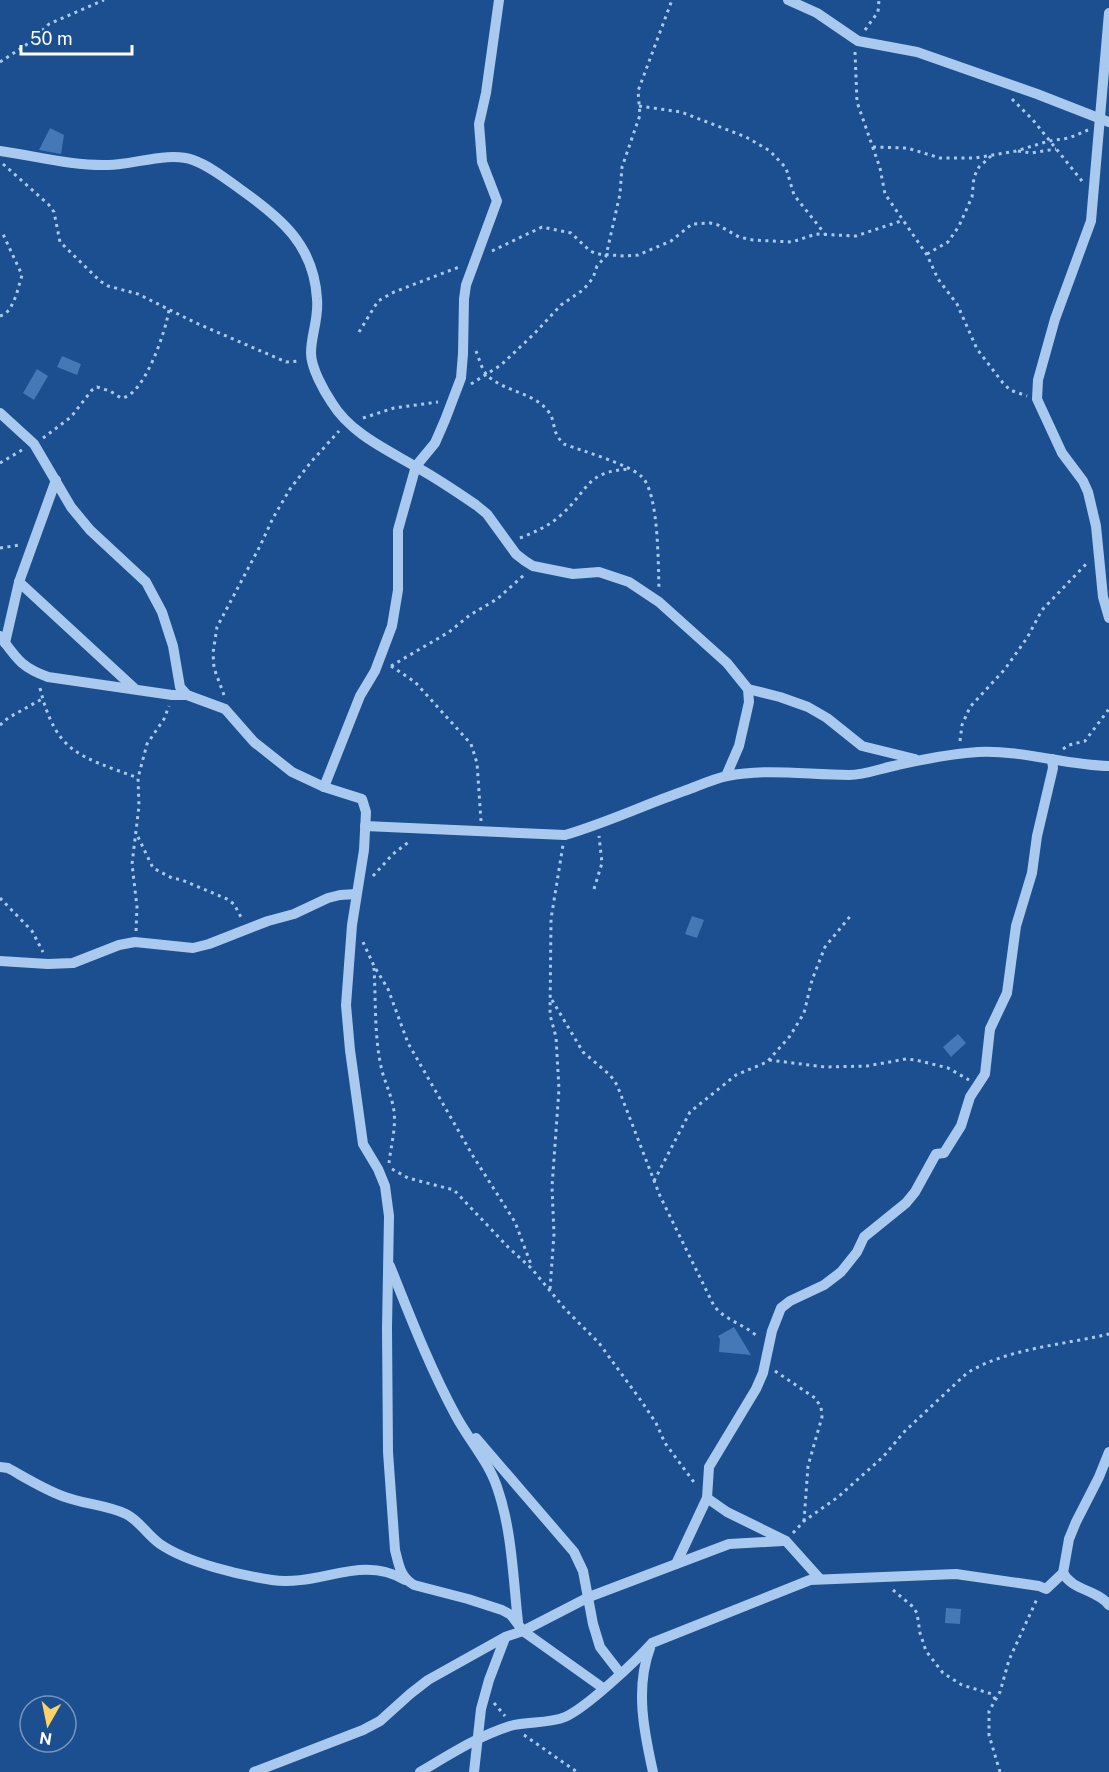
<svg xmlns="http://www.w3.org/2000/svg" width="1109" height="1772" viewBox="0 0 1109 1772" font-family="'Public Sans',sans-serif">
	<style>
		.building { fill: #4478b7 }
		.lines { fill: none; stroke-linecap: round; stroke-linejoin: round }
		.path { stroke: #a9c9ee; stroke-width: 3; stroke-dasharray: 3 4.5; stroke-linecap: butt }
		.minor { stroke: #a9c9ee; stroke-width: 10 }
	</style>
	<rect width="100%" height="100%" fill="#1b4f8f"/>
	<g class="building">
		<polygon points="50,128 64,135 61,154 39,150"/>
		<polygon points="62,356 81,364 77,375 57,367"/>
		<polygon points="37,369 48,376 34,400 23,393"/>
		<polygon points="692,916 704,920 697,938 685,934"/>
		<polygon points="958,1034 966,1043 951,1057 943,1047"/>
		<polygon points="734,1327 751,1355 719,1352 720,1339 718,1336"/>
		<polygon points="946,1608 961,1609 960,1624 945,1623"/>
	</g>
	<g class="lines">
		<g class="path">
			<polyline points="865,30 878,12 879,0"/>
			<polyline points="855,52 857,102 880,168 885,194 927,255 938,279 957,304 977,349 1003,383 1010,390 1027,396"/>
			<polyline points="0,62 26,45 49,24 104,0"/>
			<polyline points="1012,99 1033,120 1082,181"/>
			<polyline points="639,106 681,112 746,137 770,151 786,168 794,195 825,234"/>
			<polyline points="873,147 907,148 940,158 975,158 1016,151 1049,141 1069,138 1088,130"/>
			<polyline points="1018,151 1031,153 1056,149"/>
			<polyline points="3,164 49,205 54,212 60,242 100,281 108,286 138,294 194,322 286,362 300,361"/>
			<polyline points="492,251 542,227 571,233 590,251 597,254 625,256 638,255 671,241 692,224 710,223 718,225 739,237 753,240 792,242 816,234 856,236 904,220"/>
			<polyline points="927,254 948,242 959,226 972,197 974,177 979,167 991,156"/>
			<polyline points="0,316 5,314 10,309 16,296 22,275 2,232"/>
			<polyline points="359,332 378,301 394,292 459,267"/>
			<path d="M 476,351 C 479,358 482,371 488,376 C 505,392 533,392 548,411 C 557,422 550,431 564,444 C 582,451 628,464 641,476 C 659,491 658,564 659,588"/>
			<polyline points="471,384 501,365 534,334 561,305 583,290 593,278 597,266 606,256 620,194 622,167 640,115 638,91 672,0"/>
			<polyline points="363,418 394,408 438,402"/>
			<path d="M 43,438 L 71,417 L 92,390 L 97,387 L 110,391 L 121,398 C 144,397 166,330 169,310"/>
			<polyline points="0,463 22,450"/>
			<path d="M 520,538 C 535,532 549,526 561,515 C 590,489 585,472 629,469"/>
			<polyline points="0,548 20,545"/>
			<polyline points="391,666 415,682 471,744 477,763 481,821"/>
			<polyline points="391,666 449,632 470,615 497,599 524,575"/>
			<path d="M 40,688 C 56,754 80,756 138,778"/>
			<polyline points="224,695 214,668 213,653 217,627 260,546 273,518 290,489 311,462 339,431"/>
			<polyline points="0,725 8,718 42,699"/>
			<polyline points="960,741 962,725 970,707 1005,669 1027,638 1042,610 1088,562"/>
			<polyline points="1063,749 1069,745 1085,741 1109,709"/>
			<polyline points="138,837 153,868 172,878 182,880 227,899 234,904 242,919"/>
			<polyline points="373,876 393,854 410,841"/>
			<polyline points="594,889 602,863 599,836"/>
			<polyline points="0,898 32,931 43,952"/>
			<polyline points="136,931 137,907 132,864 139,806 138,778 147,744 164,719 169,706"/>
			<polyline points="363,942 374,966 388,989 408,1043 473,1156 515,1222 532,1267"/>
			<path d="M 374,968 C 376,1002 374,1038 382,1071 C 386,1085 392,1097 394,1111 C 396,1129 391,1145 389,1163"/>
			<path d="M 552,1000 L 583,1052 L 610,1075 L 617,1085 L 660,1196 L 714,1306 C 726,1321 744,1324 758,1337"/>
			<polyline points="769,1060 825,1067 867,1066 906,1059 916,1060 948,1068 969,1080"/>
			<polyline points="392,1169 408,1178 454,1190 508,1247 532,1269 565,1309 599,1343 642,1402 656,1423 665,1443 696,1485"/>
			<polyline points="654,1181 690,1112 736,1075 767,1062 790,1036 804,1013 812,980 825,947 852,914"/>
			<polyline points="550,1289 554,1234 552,1187 559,1089 556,1037 550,1015 551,919 563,845"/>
			<polyline points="775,1371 815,1398 821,1407 822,1417 808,1466 804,1521"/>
			<path d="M 793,1533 L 804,1521 L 838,1497 L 883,1457 L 905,1431 L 967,1373 C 1008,1348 1063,1345 1109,1334"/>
			<polyline points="893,1590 912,1606 917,1613 920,1633 926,1651 943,1673 962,1685 992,1694 995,1699"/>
			<polyline points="494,1703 505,1716"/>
			<polyline points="524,1735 577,1772"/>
			<polyline points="1000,1772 989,1735 989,1711 1000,1692 1009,1660 1037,1599"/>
		</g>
		<g class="minor">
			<polyline points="788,0 817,13 858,41 917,52 1037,94 1109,122"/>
			<polyline points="1109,13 1091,221 1055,319 1038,380 1037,399 1062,453 1083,481 1088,492 1096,526 1103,597 1109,618"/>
			<path d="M 0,151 C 36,156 71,166 108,165 C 133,165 169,151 193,160 C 210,166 226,179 240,189 C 281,218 314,245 317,299 C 319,318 311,335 311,353 C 311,368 324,391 332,403 C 351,434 388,450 418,468 C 438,479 457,492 476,505 L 487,514 L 516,554 L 525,561 L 533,566 L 573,574 L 599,572 L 629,582 L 659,602 L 727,663 L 748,689 L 749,702 L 739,746 L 726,776"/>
			<path d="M 0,413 L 34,444 L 71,507 L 90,530 L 146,582 L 162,612 L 173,646 L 180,687 L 187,695 L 225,709 L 254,742 L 292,772 L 324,787 L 362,799 L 366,812 L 364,850 L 352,925 L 346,1005 L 350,1050 L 363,1144 L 378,1169 L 385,1186 L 389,1216 L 387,1328 L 388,1452 L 395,1550 C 399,1565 400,1577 414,1585 L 468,1599 L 502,1610 L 511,1615 L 523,1631 L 603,1688"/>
			<polyline points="19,582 134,688"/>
			<path d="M 0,636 C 17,659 21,667 48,677 L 172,695 L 187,695"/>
			<polyline points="5,643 19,582 56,480"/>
			<polyline points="748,689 780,697 808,707 827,718 862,746 915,759"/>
			<polyline points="324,787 360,696 375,671 392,626 398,590 398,530 416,466 435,443 445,420 461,378 463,354 464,299 466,285 497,201 482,162 479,124 486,93 499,0"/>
			<path d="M 365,826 L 565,835 C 606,823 644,805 684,791 C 698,786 713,779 727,776 C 768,768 808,775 849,775 C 866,775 881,768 898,765 C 924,759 951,754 978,752 C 1023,750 1065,765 1109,766"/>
			<polyline points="0,961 48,964 73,963 119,945 135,942 193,948 209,944 268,921 294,914 328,898 340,895 356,894"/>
			<path d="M 390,1266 C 410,1316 430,1368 456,1416 C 469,1440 488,1461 497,1487 C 512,1530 513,1577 518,1622"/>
			<polyline points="476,1438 574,1552 583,1571 593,1624 600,1647 620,1673"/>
			<path d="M 0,1467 L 8,1468 C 26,1478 45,1490 65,1497 C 84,1504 107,1505 126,1514 C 140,1521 147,1535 160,1544 C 188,1563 239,1575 272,1580 C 319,1587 361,1554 405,1580"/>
			<polyline points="676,1564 707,1498"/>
			<path d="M 1063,1573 C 1073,1591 1096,1589 1109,1605"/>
			<polyline points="820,1579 786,1541 727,1512 707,1498 709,1467 756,1389 763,1373 772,1331 781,1308 790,1301 824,1285 841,1272 857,1252 864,1237 906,1203 915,1192 936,1154 944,1153 961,1126 970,1097 985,1074 990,1029 1007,993 1016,926 1032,873 1037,836 1053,768 1052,759"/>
			<path d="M 650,1648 C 635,1688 644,1732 653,1772"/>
			<polyline points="254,1772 363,1730 380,1721 410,1694 428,1680 505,1637 523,1631 589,1597 729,1544 783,1541"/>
			<path d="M 420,1772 C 449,1755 478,1736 510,1726 C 528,1721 548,1724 565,1717 C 586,1708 636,1661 652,1643 L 810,1580 L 956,1574 L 1039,1586 L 1046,1589 L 1063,1573 L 1069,1539 L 1076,1522 L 1099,1477 L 1109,1452"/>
			<polyline points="474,1772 481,1709 489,1680 505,1638"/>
		</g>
	</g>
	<g transform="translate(48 1724) rotate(189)"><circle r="28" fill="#1b4f8f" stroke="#7695bc" stroke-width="1.5"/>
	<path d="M0-4.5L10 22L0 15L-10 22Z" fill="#ffd166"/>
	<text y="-9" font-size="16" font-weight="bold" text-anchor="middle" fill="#ffffff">N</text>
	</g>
	<path d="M21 45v9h111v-9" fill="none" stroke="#ffffff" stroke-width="3"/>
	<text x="30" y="45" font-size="18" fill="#ffffff" stroke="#1b4f8f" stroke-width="4.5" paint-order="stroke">50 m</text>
</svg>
